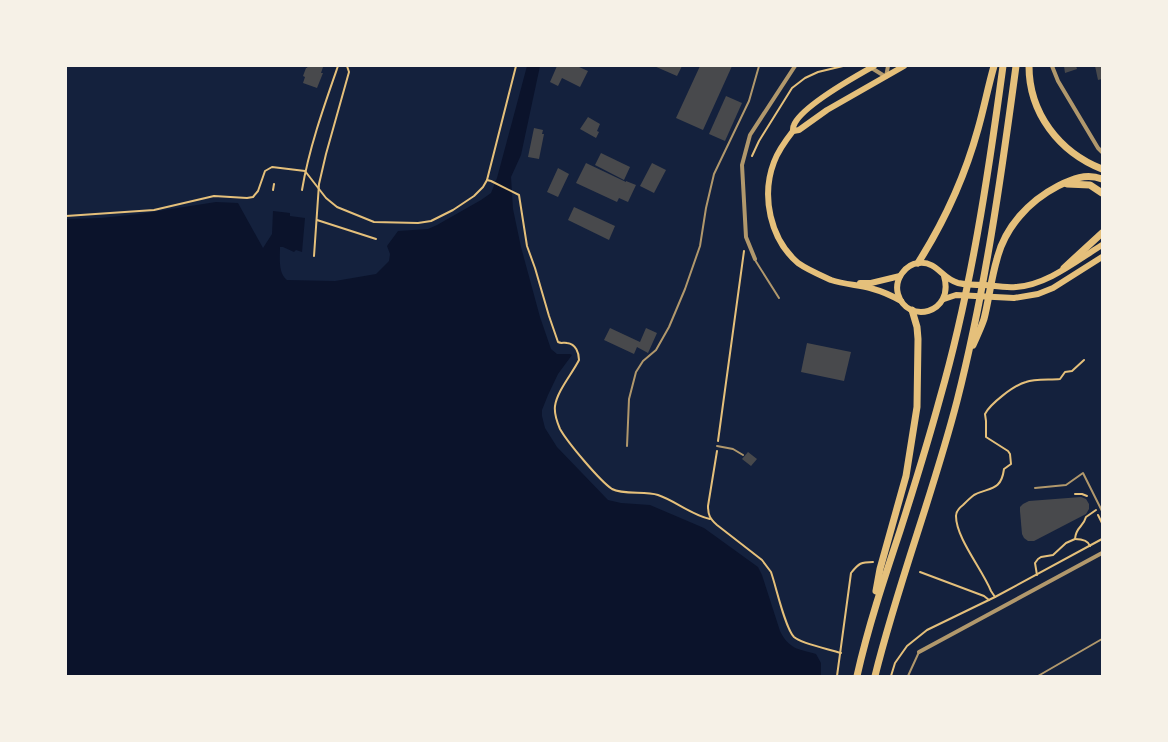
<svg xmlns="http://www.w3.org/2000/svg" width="1168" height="742" viewBox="0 0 1168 742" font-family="'Exo 2',sans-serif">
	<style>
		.water { fill: #0b132b }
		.building { fill: #48494c }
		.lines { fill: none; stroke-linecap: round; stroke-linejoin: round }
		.path { stroke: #e5c07b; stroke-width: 2 }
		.service { stroke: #b1986c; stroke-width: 2 }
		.minor { stroke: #b1986c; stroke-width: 4 }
		.primary { stroke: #e5c07b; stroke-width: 6 }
		.trunk { stroke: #e5c07b; stroke-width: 7 }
	</style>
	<rect width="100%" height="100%" fill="#14213d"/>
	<path class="water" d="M 527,66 L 540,66 L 521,155 L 511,177 L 513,209 L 521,247 L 540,317 L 551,349 L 557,354 L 570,354 L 572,355 L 558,374 L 548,395 L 542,410 L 542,416 L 545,428 L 557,447 L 608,500 L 621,503 L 650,505 L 704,528 L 758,567 L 762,575 L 780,631 C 789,649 798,649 816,654 L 821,663 L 821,676 L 66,676 L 66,219 L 101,218 L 139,214 L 216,202 L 238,203 L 263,248 L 272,234 L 273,211 L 290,213 L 290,216 L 305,218 L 302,252 L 296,250 L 294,252 L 283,247 L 280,247 C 280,258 278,273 287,280 L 335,281 L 376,274 L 389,261 L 390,254 L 387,246 L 398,231 L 428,229 L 437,225 L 481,200 L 491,193 L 497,178 Z"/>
	<g class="building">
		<polygon points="308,66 323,67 321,73 323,73 317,88 303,83 305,77 303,76 306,68 307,68"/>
		<polygon points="557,66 577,66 588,71 580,87 562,78 558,86 550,82"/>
		<polygon points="654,66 682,66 677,76"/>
		<polygon points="700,66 732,66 703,130 676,118"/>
		<polygon points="1064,66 1076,66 1077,69 1065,73"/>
		<polygon points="1095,66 1102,66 1102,79 1098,80"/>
		<polygon points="726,96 742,103 725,141 709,134"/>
		<polygon points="588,117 600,124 597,131 599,132 596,138 580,129"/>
		<polygon points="534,128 543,130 542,134 544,134 539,159 528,157"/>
		<polygon points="601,153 630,167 624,180 595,165"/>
		<polygon points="586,163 626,182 626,181 636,185 628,202 619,198 617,202 576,183"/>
		<polygon points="652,163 666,170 654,193 640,186"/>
		<polygon points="558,168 569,174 558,197 547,192"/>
		<polygon points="574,207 615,226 609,240 568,220"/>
		<polygon points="610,328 640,342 646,328 657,333 648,353 637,347 634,354 604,340"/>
		<polygon points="807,343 851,352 844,381 801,372"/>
		<polygon points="748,452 757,459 751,466 742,459"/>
		<polygon points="1081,497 1086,499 1089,504 1089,509 1086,514 1034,541 1028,541 1024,538 1022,534 1020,511 1020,507 1023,504 1029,501"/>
	</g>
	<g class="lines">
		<g class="path">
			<polyline points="752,156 759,141 792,88 805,78 818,72 843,66"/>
			<polyline points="487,180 516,66"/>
			<polyline points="273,190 274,184"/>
			<path d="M 302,190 C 309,148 324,106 338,66"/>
			<path d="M 66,216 L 154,210 L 214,196 L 247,198 L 253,197 L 258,191 L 265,171 L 272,167 L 305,171 L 326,198 L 337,207 L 374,222 L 418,223 L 431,221 L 453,210 L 474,196 L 483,187 L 487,180 L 491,181 L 519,195 L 527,246 L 535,268 L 549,316 L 558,342 C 562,344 563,342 567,343 C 576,344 579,353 579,360 C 572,374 557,391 555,406 C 554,414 557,422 560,429 C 568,443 600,481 612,489 C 623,495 645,491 658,495 C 676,501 691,515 710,519"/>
			<polyline points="317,220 376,239"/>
			<polyline points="314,256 319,184 326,154 349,72 347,66"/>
			<polyline points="718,441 744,251"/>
			<path d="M 717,451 L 708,506 C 708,515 710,519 717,525 L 762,560 L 771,572 C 776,586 785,628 794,637 C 802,644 829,649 841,653"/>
			<polyline points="1075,494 1082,494 1087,496"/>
			<polyline points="1098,515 1102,523"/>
			<path d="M 1075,539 C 1080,539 1088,540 1090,546"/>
			<polyline points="920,572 984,596 989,600"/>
			<path d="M 1037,575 L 1035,563 L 1038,559 L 1041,557 L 1053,555 L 1066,543 L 1075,539 C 1076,526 1083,528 1086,517 L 1096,510"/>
			<path d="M 995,597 L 991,591 C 982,569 956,538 956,516 C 956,511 959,508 963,505 C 966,502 970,498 974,495 C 989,487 1001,492 1004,469 L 1011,464 L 1010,454 L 1008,451 L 986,437 L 986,421 L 985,414 C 990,404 1014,385 1026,382 C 1034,379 1050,380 1060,379 L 1065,372 L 1072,371 L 1084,360"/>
			<path d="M 837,676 L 851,573 C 859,563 861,562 873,562"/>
			<polyline points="891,676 895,663 907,646 927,630 995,597 1102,539"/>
		</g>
		<g class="service">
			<polyline points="755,260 779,298"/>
			<polyline points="627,446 629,399 636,372 643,361 656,350 669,327 685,289 700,246 706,208 714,174 749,101 759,66"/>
			<polyline points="717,446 733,449 743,455"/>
			<polyline points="1035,488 1066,485 1083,473 1102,511"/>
			<polyline points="908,676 919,652"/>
			<polyline points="1038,676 1102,639"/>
		</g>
		<g class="minor">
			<polyline points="1052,66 1058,81 1098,148 1102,152"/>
			<polyline points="870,67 886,77 888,66"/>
			<polyline points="755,259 746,237 742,165 750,135 795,66"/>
			<polyline points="919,652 1102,553"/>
		</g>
		<g class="primary">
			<path d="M 793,131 C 793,129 793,126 794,125 C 801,107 856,76 874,66"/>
			<path d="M 944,276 C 955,314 907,325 898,294 C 894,280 905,264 919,263 C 937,261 942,279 958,283 C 967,285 977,285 985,285 C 995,286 1006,288 1016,287 C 1047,285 1076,261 1102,245"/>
			<polyline points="860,283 871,283 900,276"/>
			<polyline points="944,299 956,295 1014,298 1038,294 1053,288 1102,257"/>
			<path d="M 901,301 C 891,295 881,291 870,288 C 857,285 843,284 831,280 C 820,275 808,270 798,263 C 770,239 761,196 774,162 C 778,151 786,140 793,131 L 799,130 L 827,110 L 904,66"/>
		</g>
		<g class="trunk">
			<path d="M 1029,66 C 1029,113 1059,152 1102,169"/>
			<polyline points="1067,184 1090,185 1102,193"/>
			<path d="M 918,263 C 944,222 965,176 978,129 C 984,108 988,87 994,66"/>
			<polyline points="1064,268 1102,233"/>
			<path d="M 973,345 C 977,336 981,328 984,319 C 989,299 991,279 997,259 C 1005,227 1029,201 1058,186 C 1072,179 1086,173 1102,179"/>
			<polyline points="876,591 880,569 906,476 917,407 918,339 917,327 912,310"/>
			<path d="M 857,676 C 868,627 884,579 900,531 C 914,487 928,442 940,398 C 971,290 988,177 1003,66"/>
			<path d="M 875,676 C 898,583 933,494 957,401 C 985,291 1001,178 1016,66"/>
		</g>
	</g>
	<rect width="1168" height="742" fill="none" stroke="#f6f1e7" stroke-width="134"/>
</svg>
